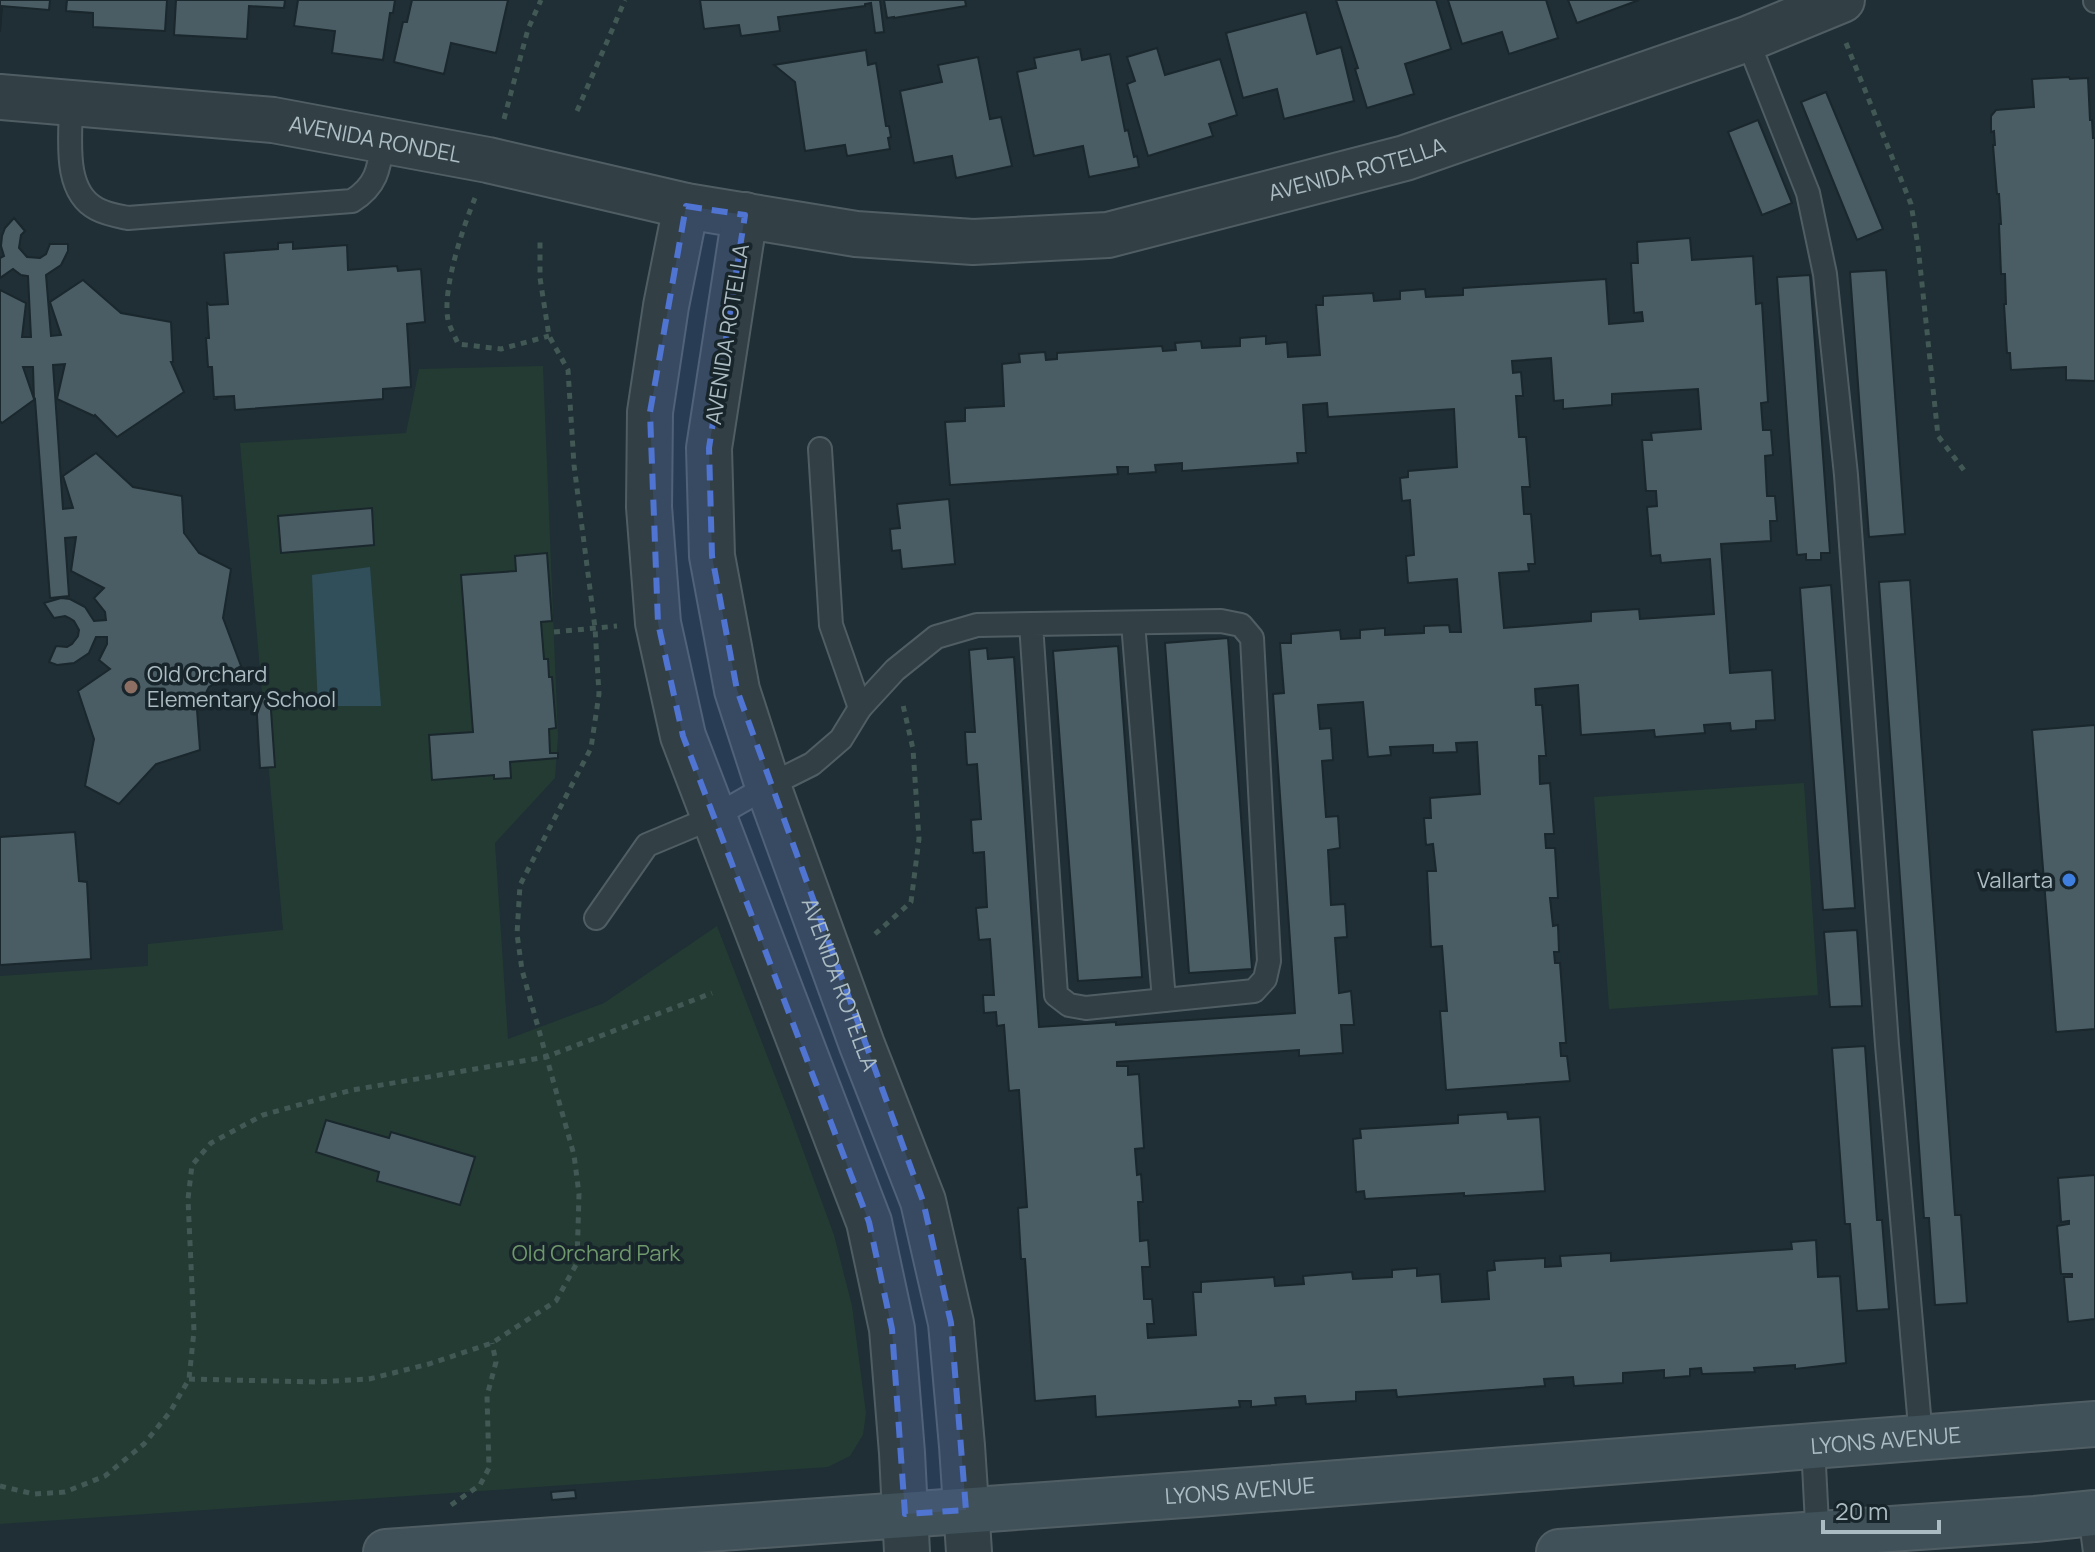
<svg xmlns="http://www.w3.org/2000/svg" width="2095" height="1552" viewBox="0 0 2095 1552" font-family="Manrope,sans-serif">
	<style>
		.park { fill: #243b34 }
		.water { fill: #304f5b }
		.building { fill: #4a5d65; stroke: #1a272c; stroke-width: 2; fill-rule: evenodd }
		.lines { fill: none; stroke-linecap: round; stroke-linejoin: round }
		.service-casing { stroke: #505e64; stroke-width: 26 }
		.minor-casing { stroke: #505e64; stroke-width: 48 }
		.secondary-casing { stroke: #505e64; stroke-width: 48 }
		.path { stroke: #425854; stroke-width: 5; stroke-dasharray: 6 6; stroke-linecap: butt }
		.service { stroke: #324046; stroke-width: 22 }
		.minor { stroke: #324046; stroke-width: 44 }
		.secondary { stroke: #405159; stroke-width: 44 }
		.marked { fill: #4f74d1; fill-opacity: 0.2; stroke: #4f74d1; stroke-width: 6; stroke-dasharray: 16 10; stroke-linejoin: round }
		.education-dot { fill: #8d6e63; stroke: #18252a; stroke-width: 3 }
		.shop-dot { fill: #3f7fe0; stroke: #18252a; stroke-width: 3 }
		.labels { text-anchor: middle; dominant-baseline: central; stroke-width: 7; stroke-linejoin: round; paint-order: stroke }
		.street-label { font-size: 22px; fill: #acbcc3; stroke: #18252a }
		.poi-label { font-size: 22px; fill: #acbcc3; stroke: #18252a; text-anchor: start }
		.park-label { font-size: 22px; fill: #6f986c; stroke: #18252a }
	</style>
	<rect width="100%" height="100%" fill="#1f2f35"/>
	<g class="park">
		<polygon points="543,366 558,737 555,778 495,843 508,1039 604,1003 717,926 789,1112 834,1235 852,1306 866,1413 863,1435 850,1456 828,1467 0,1524 0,976 148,966 148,944 283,930 240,443 406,433 419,369"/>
		<polygon points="1804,783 1818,995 1609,1009 1594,797"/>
	</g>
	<polygon class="water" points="370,567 381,706 318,706 312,575"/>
	<g class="building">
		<polygon points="0,0 50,0 49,10 2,6 0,32"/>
		<polygon points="67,0 167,0 165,31 93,27 93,13 66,11"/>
		<polygon points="176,0 285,0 284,8 249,6 247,39 174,35"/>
		<polygon points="298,0 395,0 393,13 390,13 383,60 332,53 335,31 294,26"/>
		<polygon points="412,0 508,0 496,53 451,43 444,74 394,62 403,22 407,22"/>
		<polygon points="700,0 880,0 884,32 875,33 871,3 865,4 865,6 778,17 780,31 741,36 739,25 704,29"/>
		<polygon points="884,0 965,0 966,6 894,18 894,17 887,18"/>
		<polygon points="1336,0 1436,0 1451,49 1405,64 1414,94 1367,108 1355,69 1358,68"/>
		<polygon points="1448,0 1546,0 1558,38 1509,54 1502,32 1462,44"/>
		<polygon points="1568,0 1639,0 1577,23"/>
		<polygon points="1306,12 1317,54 1341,47 1354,101 1284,119 1277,89 1243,98 1226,33"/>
		<polygon points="1157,48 1165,75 1220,59 1237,115 1209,124 1213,136 1148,156 1127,84 1135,81 1127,57"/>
		<polygon points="1080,49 1082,60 1110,54 1125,131 1128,130 1134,157 1137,156 1139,167 1089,177 1083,146 1034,156 1017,72 1036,68 1034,58"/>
		<polygon points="866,50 868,65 876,63 886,126 889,126 891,137 888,138 890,149 847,156 845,145 805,151 795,82 774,65"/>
		<polygon points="978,57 990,119 1001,117 1012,166 956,178 952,156 914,163 900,91 942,82 938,65"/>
		<polygon points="2069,77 2070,79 2088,78 2090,120 2092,120 2093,138 2095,138 2095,381 2066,380 2066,367 2011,370 2010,353 2007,353 2004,304 2006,304 2005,274 2001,274 1999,224 2001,224 1999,194 1997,194 1993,145 1995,145 1994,131 1991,132 1991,116 1996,110 2034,107 2032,79"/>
		<polygon points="1826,92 1883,229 1857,240 1801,102"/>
		<polygon points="1758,120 1792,203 1762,215 1728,132"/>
		<path d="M 14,218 L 25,231 L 21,235 L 19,248 L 27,257 L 40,258 L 46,254 L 50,244 L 68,244 L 68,251 L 61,265 L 46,275 L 51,336 L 61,335 L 50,302 L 83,280 L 121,313 L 171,322 L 173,362 L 171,362 L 184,392 L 117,437 L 95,415 L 94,416 L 57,399 L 65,364 L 53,365 L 63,509 L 73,508 L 63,476 L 96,453 L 133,487 L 182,496 L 184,533 L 199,553 L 231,569 L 223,618 L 241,666 L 209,687 L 197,710 L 200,750 L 156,764 L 119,804 L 85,786 L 94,739 L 78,691 L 110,669 L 99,660 L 107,644 L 107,637 L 96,637 L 89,653 L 74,663 L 57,665 L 49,662 L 56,646 L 67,647 L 72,644 L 78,636 L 79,630 L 74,621 L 69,618 L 65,616 L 54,618 L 44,603 L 61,598 L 70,599 L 85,607 L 94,621 L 106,620 L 105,612 L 94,598 L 104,588 L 71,571 L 76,537 L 65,538 L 69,596 L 50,598 L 35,399 L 2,423 L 0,421 L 0,290 L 26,303 L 22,337 L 31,337 L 28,276 L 21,275 L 13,269 L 0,278 L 0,258 L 4,256 L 1,246 L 2,236 L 5,228 ZM 23,367 L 33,367 L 34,399 Z"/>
		<path d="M 1690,238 L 1692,260 L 1753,256 L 1756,304 L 1762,303 L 1768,402 L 1761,403 L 1763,430 L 1771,430 L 1773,455 L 1765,456 L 1767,496 L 1775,496 L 1777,521 L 1770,521 L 1771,541 L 1721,544 L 1730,673 L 1772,670 L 1775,720 L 1756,721 L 1756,729 L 1731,731 L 1730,723 L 1704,725 L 1705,733 L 1655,737 L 1654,730 L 1581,735 L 1578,685 L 1535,689 L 1536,705 L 1542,705 L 1546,756 L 1539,756 L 1540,784 L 1550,783 L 1554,834 L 1545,834 L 1546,848 L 1555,848 L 1558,898 L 1550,898 L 1553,926 L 1558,925 L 1559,952 L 1554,952 L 1555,963 L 1560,963 L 1566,1043 L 1560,1043 L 1561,1056 L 1567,1056 L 1570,1081 L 1446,1090 L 1440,1011 L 1447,1011 L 1442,946 L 1431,947 L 1427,871 L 1436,871 L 1433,844 L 1426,845 L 1424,818 L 1431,818 L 1430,798 L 1480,794 L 1477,742 L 1456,743 L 1457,752 L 1433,753 L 1433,745 L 1390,747 L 1391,755 L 1368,757 L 1363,702 L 1318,705 L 1320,729 L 1331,728 L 1333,760 L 1322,761 L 1326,817 L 1338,816 L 1340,848 L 1328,850 L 1331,905 L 1345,904 L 1347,937 L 1335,938 L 1339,993 L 1351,991 L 1354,1025 L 1341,1025 L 1343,1053 L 1299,1056 L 1299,1050 L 1117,1062 L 1117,1066 L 1128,1066 L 1128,1075 L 1139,1074 L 1144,1148 L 1135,1149 L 1137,1175 L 1141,1174 L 1143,1202 L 1138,1202 L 1140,1241 L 1148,1240 L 1150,1267 L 1142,1267 L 1144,1299 L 1152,1299 L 1154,1324 L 1147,1324 L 1148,1338 L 1196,1335 L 1193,1292 L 1201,1292 L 1201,1282 L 1274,1277 L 1275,1286 L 1304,1284 L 1303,1276 L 1352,1272 L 1353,1279 L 1392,1277 L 1392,1270 L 1417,1268 L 1417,1276 L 1440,1274 L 1442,1302 L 1489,1299 L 1487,1271 L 1495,1270 L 1494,1261 L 1545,1258 L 1545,1267 L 1561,1266 L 1560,1256 L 1611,1253 L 1611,1261 L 1792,1249 L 1791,1242 L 1816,1240 L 1818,1277 L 1840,1276 L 1846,1363 L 1795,1369 L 1795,1365 L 1754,1368 L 1755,1372 L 1729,1373 L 1702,1374 L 1701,1368 L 1690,1369 L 1690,1376 L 1664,1378 L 1664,1370 L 1623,1373 L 1623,1383 L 1574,1386 L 1573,1377 L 1544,1379 L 1545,1386 L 1397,1397 L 1396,1390 L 1356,1392 L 1356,1401 L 1306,1404 L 1305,1396 L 1275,1398 L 1276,1405 L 1251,1407 L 1251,1401 L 1239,1401 L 1240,1407 L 1096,1417 L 1095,1396 L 1035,1401 L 1025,1259 L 1021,1259 L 1018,1208 L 1027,1207 L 1019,1090 L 1009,1091 L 1004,1025 L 997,1026 L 996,1012 L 984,1013 L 983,995 L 994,995 L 990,939 L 979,940 L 976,908 L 987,907 L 984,852 L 973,853 L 971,820 L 981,819 L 977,764 L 967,765 L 965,732 L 975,732 L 969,650 L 987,648 L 988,659 L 1014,657 L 1039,1027 L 1116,1022 L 1116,1025 L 1295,1013 L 1273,694 L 1284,693 L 1280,643 L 1291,643 L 1291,634 L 1340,630 L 1341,639 L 1360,638 L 1360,630 L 1385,628 L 1385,635 L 1424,633 L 1424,626 L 1449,625 L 1450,632 L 1461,632 L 1457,579 L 1408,583 L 1406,556 L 1414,555 L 1410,500 L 1402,501 L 1400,478 L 1408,477 L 1408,471 L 1457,467 L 1454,409 L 1328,417 L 1327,403 L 1303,405 L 1306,453 L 1297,453 L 1298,463 L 1182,471 L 1182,463 L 1155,465 L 1156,472 L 1128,474 L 1128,467 L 1117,467 L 1118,474 L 950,485 L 945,422 L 965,421 L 965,408 L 1004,406 L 1002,364 L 1020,362 L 1019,354 L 1045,352 L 1046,360 L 1057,359 L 1057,353 L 1162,346 L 1163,351 L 1176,350 L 1175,343 L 1201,341 L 1202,348 L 1240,346 L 1240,338 L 1266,336 L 1266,344 L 1287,342 L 1288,357 L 1320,355 L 1316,305 L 1323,305 L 1323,296 L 1373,293 L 1374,301 L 1400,299 L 1400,291 L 1425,289 L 1426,297 L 1463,295 L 1463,288 L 1606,279 L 1609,324 L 1643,321 L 1642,312 L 1634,313 L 1631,263 L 1638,263 L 1637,242 ZM 1551,358 L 1554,401 L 1563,400 L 1563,409 L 1612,405 L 1612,394 L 1698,389 L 1701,429 L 1651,433 L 1652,440 L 1642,440 L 1646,491 L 1656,491 L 1657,506 L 1647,507 L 1651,556 L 1660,555 L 1661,563 L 1710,559 L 1714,614 L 1640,619 L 1639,609 L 1591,612 L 1591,621 L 1504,628 L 1499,573 L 1529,571 L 1528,564 L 1535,564 L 1531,514 L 1524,514 L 1522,487 L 1530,487 L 1526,437 L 1519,437 L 1516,396 L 1523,396 L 1521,372 L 1513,373 L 1512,361 Z"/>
		<polygon points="293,242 293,249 347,245 348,270 397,266 398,271 421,269 425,322 407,324 411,387 383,389 383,399 235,410 234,396 216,397 217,399 214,399 212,367 208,367 206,338 209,338 207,303 210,305 228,304 224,253 278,249 278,243"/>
		<polygon points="1886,270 1905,534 1869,537 1850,272"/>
		<polygon points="1810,275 1830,553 1821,553 1821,560 1806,560 1806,554 1797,555 1777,277"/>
		<polygon points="949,499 955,564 902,569 900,550 892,551 890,529 900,528 897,504"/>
		<polygon points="372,508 374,545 281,553 278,516"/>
		<polygon points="547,553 552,621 541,622 544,659 548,659 549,677 552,677 556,728 549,729 550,753 558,753 558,758 510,762 511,778 494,779 494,775 432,780 429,735 473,732 461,575 516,571 515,556"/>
		<polygon points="1910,580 1955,1215 1961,1215 1967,1303 1935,1305 1929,1218 1924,1218 1879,582"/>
		<polygon points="1831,585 1855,908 1823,910 1800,588"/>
		<polygon points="1228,638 1252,969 1189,973 1165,643"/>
		<polygon points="1118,646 1142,977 1078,981 1053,651"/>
		<polygon points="270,696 275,767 260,768 256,698"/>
		<polygon points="2095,725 2095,1029 2056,1032 2032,730"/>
		<polygon points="75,832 79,881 87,882 91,959 0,965 0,837"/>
		<polygon points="1857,930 1862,1006 1830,1007 1824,932"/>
		<polygon points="1865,1046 1877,1220 1882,1220 1889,1309 1857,1311 1850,1224 1845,1224 1832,1048"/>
		<polygon points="1507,1112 1508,1119 1540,1117 1545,1191 1464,1196 1464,1193 1365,1199 1364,1191 1356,1192 1353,1139 1361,1138 1360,1129 1458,1123 1458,1115"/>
		<polygon points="326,1120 389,1138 391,1132 475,1157 460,1205 377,1181 379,1172 316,1152"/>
		<polygon points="2095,1175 2095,1319 2068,1322 2064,1277 2072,1277 2072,1274 2061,1274 2057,1226 2069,1224 2069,1221 2061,1222 2058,1178"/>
		<polygon points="575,1490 576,1498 552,1500 551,1492"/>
	</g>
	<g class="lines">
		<g class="service-casing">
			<g id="service">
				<polyline points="2095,0 2095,1"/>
				<polyline points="1747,39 1808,193 1825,274 1846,475 1887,1045 1921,1438"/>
				<path d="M 71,103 C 71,136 62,191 97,209 C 106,214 118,216 128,218 L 352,201 C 377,186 379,168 383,141"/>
				<polyline points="820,449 831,625 860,708"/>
				<polyline points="1133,623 1164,1000"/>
				<polyline points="596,918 647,845 714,817 768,786 812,764 841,739 860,708 895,670 936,637 977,625 1221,621 1241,625 1252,638 1269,961 1265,979 1254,991 1086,1008 1069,1005 1056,995 1031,624"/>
				<polyline points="1813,1446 1818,1543"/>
				<polyline points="2090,1514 2095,1552"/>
			</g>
		</g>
		<g class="minor-casing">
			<g id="minor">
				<path id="s1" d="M 0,97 L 273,120 L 488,160 L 686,206 L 856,234 L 973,242 L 1108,235 L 1405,158 L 1747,39 L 1842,0"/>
				<polyline points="686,206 666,306 650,412 649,507 658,623 683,736 869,1222 892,1329 902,1453 907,1552"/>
				<path id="s2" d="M 745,215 L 709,448 L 712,556 L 737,690 L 768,786 L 862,1045 L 923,1201 L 951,1323 L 962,1446 L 969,1552"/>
			</g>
		</g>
		<g class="secondary-casing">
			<g id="secondary">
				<path id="s3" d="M 386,1552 L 1198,1494 L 2095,1424"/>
				<polyline points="1559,1552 2035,1519 2095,1513"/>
			</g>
		</g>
		<g class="path">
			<polyline points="1846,43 1911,204 1918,246 1938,436 1966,473"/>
			<polyline points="577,111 625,0"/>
			<polyline points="504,119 528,29 541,0"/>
			<path d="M 475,198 C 463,227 442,289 448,320 C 450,328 455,336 458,344 L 501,349 L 549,336"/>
			<polyline points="554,632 617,626"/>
			<polyline points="875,934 911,902 919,839 913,749 903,705"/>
			<polyline points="189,1379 316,1382 369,1379 429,1364 492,1343 556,1301 577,1263 579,1194 574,1155 522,970 517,934 520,885 591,748 599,694 595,628 574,465 568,370 549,336 540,278 540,237"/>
			<polyline points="0,1486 34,1494 65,1492 105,1476 144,1444 170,1412 189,1379 194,1331 188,1199 192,1165 211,1143 263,1115 352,1090 546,1057 712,993"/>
			<polyline points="451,1505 480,1485 489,1468 487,1396 496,1362 492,1343"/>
		</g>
		<use href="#service" class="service"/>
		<use href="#minor" class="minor"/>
		<use href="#secondary" class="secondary"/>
	</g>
	<path class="marked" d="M 686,206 L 745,215 L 709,448 L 712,556 L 737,690 L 923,1201 L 951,1323 L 966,1510 L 905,1514 L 892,1329 L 869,1222 L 683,736 L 658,623 L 650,412 Z"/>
	<circle class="education-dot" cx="131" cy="687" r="8"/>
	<circle class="shop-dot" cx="2069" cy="880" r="8"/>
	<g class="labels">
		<g class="street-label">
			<text stroke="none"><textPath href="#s1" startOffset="378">AVENIDA RONDEL</textPath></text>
			<text stroke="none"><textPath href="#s1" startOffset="1378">AVENIDA ROTELLA</textPath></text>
			<text transform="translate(727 334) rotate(-81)">AVENIDA ROTELLA</text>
			<text stroke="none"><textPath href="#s2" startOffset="792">AVENIDA ROTELLA</textPath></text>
			<text stroke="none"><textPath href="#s3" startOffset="1504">LYONS AVENUE</textPath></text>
			<text stroke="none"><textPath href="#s3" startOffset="856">LYONS AVENUE</textPath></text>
		</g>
		<g class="poi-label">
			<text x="147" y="674">Old Orchard<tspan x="147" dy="25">Elementary School</tspan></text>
			<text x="2053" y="880" text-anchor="end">Vallarta</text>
		</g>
		<g class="park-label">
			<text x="596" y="1253">Old Orchard Park</text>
		</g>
	</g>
	<path d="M1823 1520v12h116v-12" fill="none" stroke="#acbcc3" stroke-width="4"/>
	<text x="1835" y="1520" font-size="24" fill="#acbcc3" stroke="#18252a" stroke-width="6" paint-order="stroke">20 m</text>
</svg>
